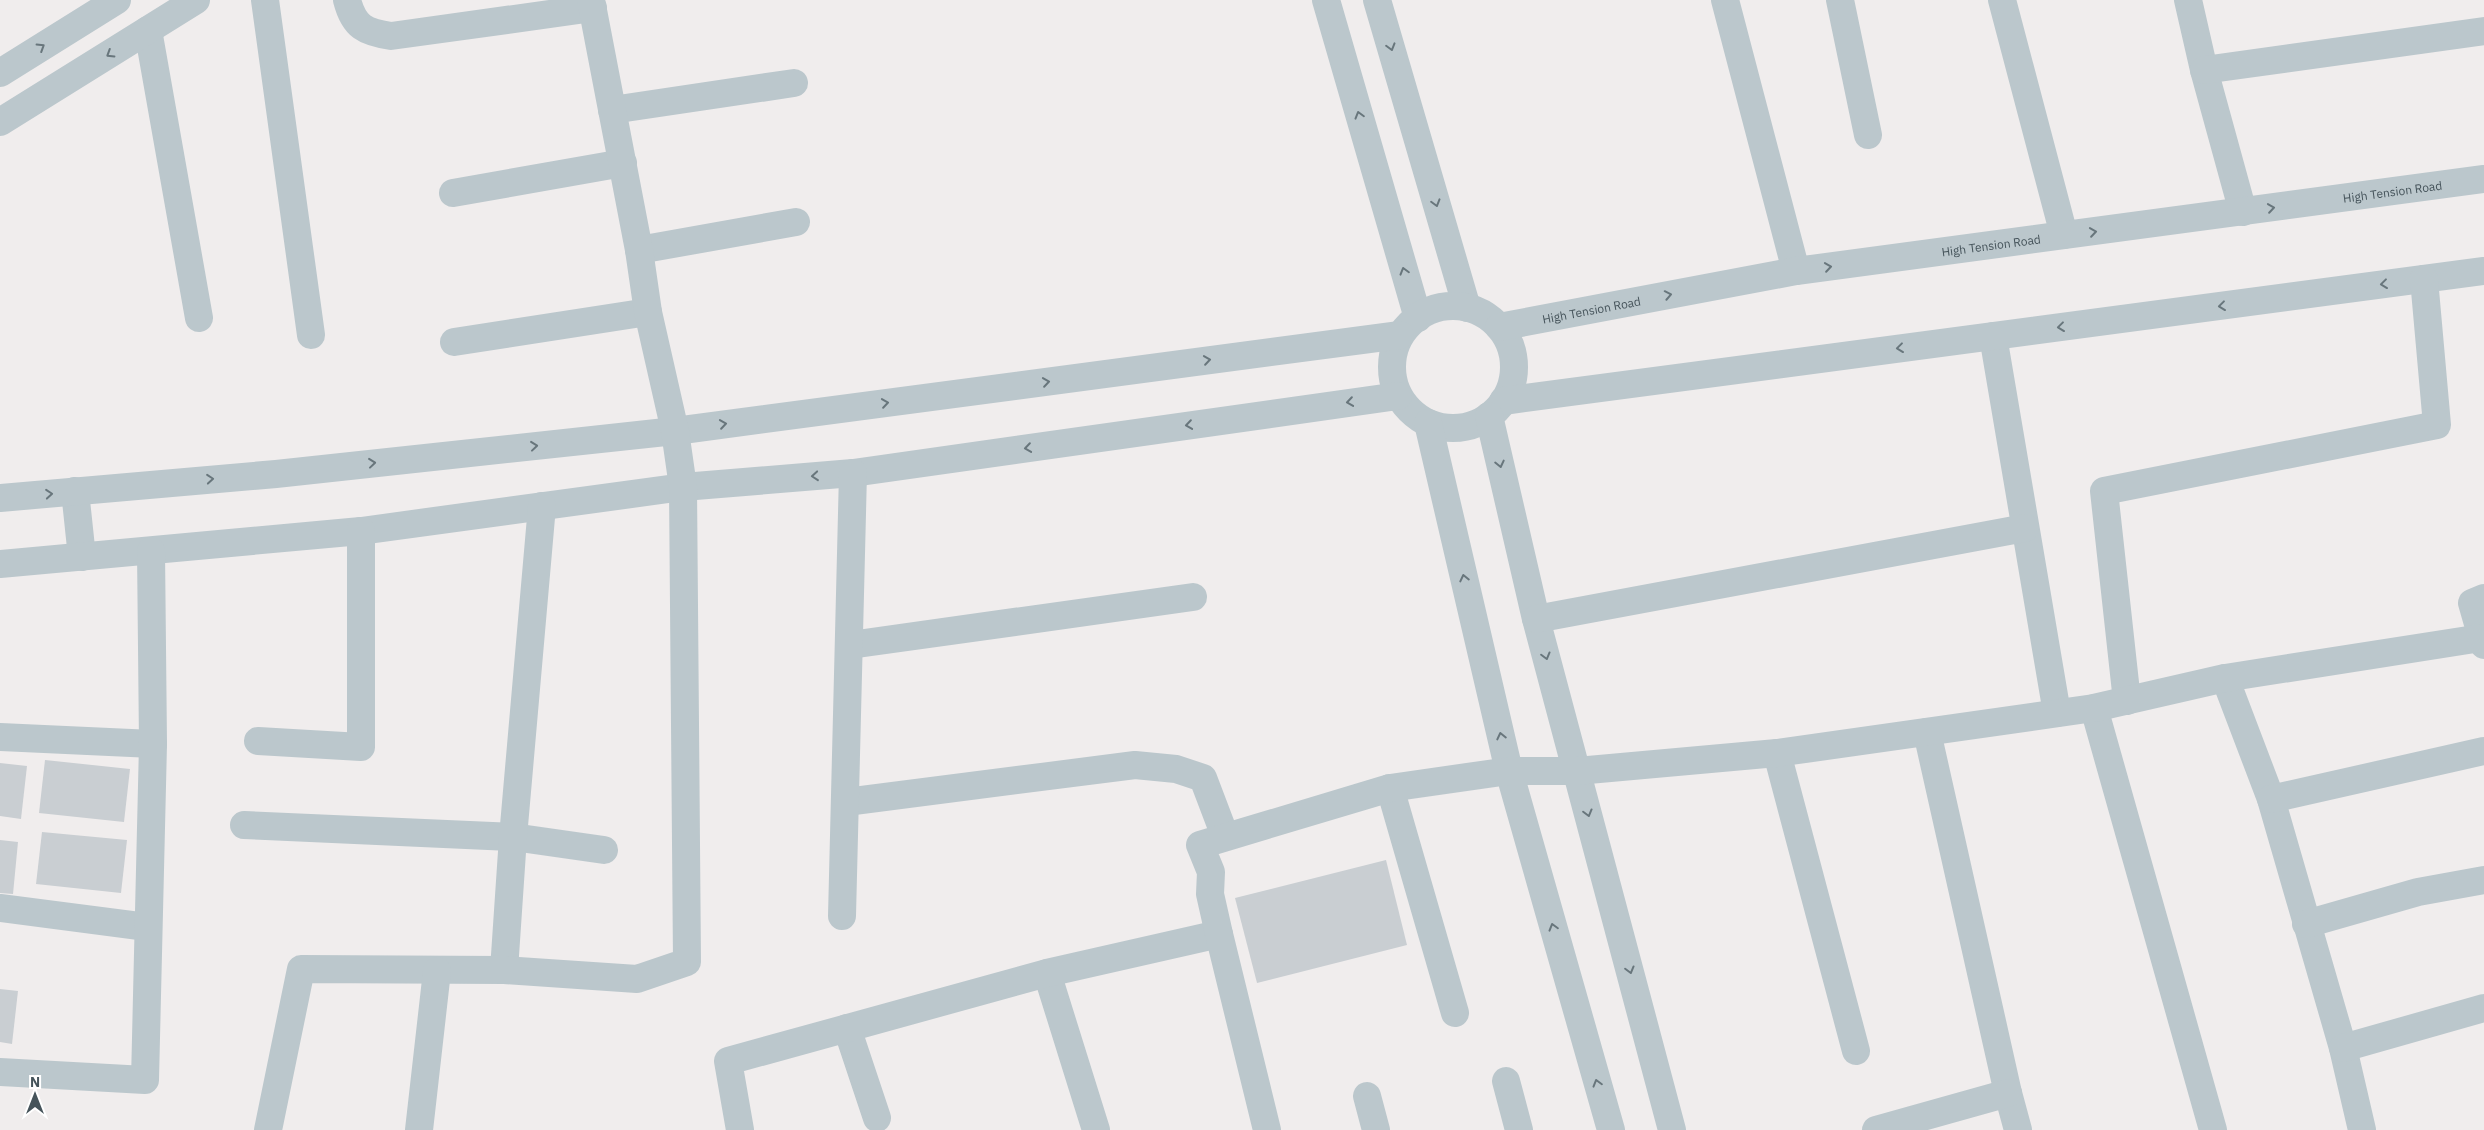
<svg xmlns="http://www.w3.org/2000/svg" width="2484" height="1130" viewBox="0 0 2484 1130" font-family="'IBM Plex Sans',sans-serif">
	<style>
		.building { fill: #c9ced2 }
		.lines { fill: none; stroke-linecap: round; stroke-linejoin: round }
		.minor { stroke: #bbc7cc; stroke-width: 28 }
		.oneway { stroke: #68767c }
		.labels { text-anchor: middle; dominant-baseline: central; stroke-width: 5; stroke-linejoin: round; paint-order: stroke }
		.street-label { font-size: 12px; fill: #45535a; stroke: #fff }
	</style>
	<rect width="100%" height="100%" fill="#f0eded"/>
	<g class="building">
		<polygon points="45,760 130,769 124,822 39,813"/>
		<polygon points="0,763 27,766 21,819 0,816"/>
		<polygon points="42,832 127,840 121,893 36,884"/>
		<polygon points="0,840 18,842 13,894 0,893"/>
		<polygon points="1386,860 1407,945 1257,983 1235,898"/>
		<polygon points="0,989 18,991 12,1044 0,1042"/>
	</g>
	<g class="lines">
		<g class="minor">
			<polyline points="265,0 311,335"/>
			<path d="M 347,0 C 354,27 365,32 391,36 L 593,8"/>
			<polyline points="1326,0 1418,318"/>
			<polyline points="1377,0 1467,308"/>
			<polyline points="1725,0 1796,271"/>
			<polyline points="1840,0 1868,135"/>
			<polyline points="2002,0 2064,235"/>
			<polyline points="2188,0 2204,70 2243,212"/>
			<polyline points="148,30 199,318"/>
			<polyline points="2204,70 2484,31"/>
			<polyline points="0,73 117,0"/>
			<polyline points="612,110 794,83"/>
			<polyline points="0,122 196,0"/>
			<polyline points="453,193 623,163"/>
			<polyline points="639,250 796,222"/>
			<circle cx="1453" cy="367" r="61"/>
			<path id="s1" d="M 1499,327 L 1796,271 L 2484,179"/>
			<polyline points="1993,336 2057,713"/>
			<polyline points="454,342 648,312"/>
			<polyline points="1503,401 2484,271"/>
			<polyline points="1489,416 1536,619 1672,1130"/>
			<polyline points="1428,423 1509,771 1611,1130"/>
			<polyline points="75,491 82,557"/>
			<polyline points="0,498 276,474 675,431 1400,335"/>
			<polyline points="0,564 361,531 683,487 853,473 1398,396"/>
			<polyline points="2484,598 2472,603 2484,645"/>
			<polyline points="1536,619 2025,528"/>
			<polyline points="850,645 1193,597"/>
			<polyline points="2225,678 2271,799 2343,1048 2362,1130"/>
			<polyline points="2127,701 2104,491 2437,425 2424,279"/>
			<polyline points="2094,708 2213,1130"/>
			<polyline points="1927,732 2008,1093 2018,1130"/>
			<polyline points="0,737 153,744"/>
			<polyline points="258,741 361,747 361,531"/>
			<polyline points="1777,753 1856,1051"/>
			<polyline points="1390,788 1455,1013"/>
			<polyline points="2271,799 2484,751"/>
			<polyline points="846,802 1135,765 1176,769 1203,778 1225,836"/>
			<polyline points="244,825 513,837 604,850"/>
			<polyline points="0,908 147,927"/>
			<polyline points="842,916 853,473"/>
			<polyline points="2306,924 2418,892 2484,880"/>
			<polyline points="504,970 513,837 542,506"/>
			<polyline points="1047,973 1096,1130"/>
			<polyline points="847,1028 877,1118"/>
			<polyline points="2343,1048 2484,1008"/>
			<polyline points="0,1072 145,1080 153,744 151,551"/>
			<polyline points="1506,1081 1519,1130"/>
			<polyline points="1367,1096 1376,1130"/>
			<polyline points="268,1130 301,969 504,970 637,979 687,962 683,487 675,431 648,312 639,250 591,0"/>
			<polyline points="419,1130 437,971"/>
			<polyline points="740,1130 728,1061 1047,973 1219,934"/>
			<polyline points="1267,1130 1219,934 1210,894 1211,872 1200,845 1390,788 1509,771 1577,771 1777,753 2094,708 2225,678 2481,638"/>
			<polyline points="1876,1130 2008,1093"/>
		</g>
	</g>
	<defs><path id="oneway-chevron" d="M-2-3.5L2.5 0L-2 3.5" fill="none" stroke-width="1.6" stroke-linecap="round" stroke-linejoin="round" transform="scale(1.25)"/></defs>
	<g class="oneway">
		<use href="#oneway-chevron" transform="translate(41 47) rotate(-32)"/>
		<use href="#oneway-chevron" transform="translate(1391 47) rotate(74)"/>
		<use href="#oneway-chevron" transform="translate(110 54) rotate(148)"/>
		<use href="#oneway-chevron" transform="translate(1359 115) rotate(-106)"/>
		<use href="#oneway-chevron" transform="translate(1436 203) rotate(74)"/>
		<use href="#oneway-chevron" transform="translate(2271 208) rotate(-8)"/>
		<use href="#oneway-chevron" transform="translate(2093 232) rotate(-8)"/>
		<use href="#oneway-chevron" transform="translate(1828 267) rotate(-8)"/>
		<use href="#oneway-chevron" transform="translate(1404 271) rotate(-106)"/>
		<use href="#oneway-chevron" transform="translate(2384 284) rotate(173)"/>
		<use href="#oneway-chevron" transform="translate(1668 295) rotate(-11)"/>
		<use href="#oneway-chevron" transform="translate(2222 306) rotate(173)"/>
		<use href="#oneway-chevron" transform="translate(2061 327) rotate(173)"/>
		<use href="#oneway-chevron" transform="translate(1900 348) rotate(173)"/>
		<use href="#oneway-chevron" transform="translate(1207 360) rotate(-8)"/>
		<use href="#oneway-chevron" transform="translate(1046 382) rotate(-8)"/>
		<use href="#oneway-chevron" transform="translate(1350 402) rotate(172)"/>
		<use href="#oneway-chevron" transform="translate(885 403) rotate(-8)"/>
		<use href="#oneway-chevron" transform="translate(723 424) rotate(-8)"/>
		<use href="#oneway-chevron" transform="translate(1189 425) rotate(172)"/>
		<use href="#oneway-chevron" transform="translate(534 446) rotate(-6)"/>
		<use href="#oneway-chevron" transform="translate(1028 448) rotate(172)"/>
		<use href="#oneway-chevron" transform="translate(372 463) rotate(-6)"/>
		<use href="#oneway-chevron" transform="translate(1500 464) rotate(77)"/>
		<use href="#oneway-chevron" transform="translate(815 476) rotate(175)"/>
		<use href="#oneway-chevron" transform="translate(210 479) rotate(-5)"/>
		<use href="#oneway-chevron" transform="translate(49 494) rotate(-5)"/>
		<use href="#oneway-chevron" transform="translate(1464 578) rotate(-103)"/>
		<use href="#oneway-chevron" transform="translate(1546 656) rotate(75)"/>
		<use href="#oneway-chevron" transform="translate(1501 736) rotate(-103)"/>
		<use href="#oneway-chevron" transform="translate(1588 813) rotate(75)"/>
		<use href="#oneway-chevron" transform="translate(1553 927) rotate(-106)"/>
		<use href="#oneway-chevron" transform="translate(1630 970) rotate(75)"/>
		<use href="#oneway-chevron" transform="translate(1597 1083) rotate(-106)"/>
	</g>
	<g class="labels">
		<g class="street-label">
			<text stroke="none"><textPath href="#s1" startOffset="904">High Tension Road</textPath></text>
			<text stroke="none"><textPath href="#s1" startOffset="499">High Tension Road</textPath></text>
			<text stroke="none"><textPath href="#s1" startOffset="94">High Tension Road</textPath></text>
		</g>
	</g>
	<g transform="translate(35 1095)" stroke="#ffffff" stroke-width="4" paint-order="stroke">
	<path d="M0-4L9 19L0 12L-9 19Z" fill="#45535a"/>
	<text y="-8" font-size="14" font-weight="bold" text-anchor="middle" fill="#45535a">N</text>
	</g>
</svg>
